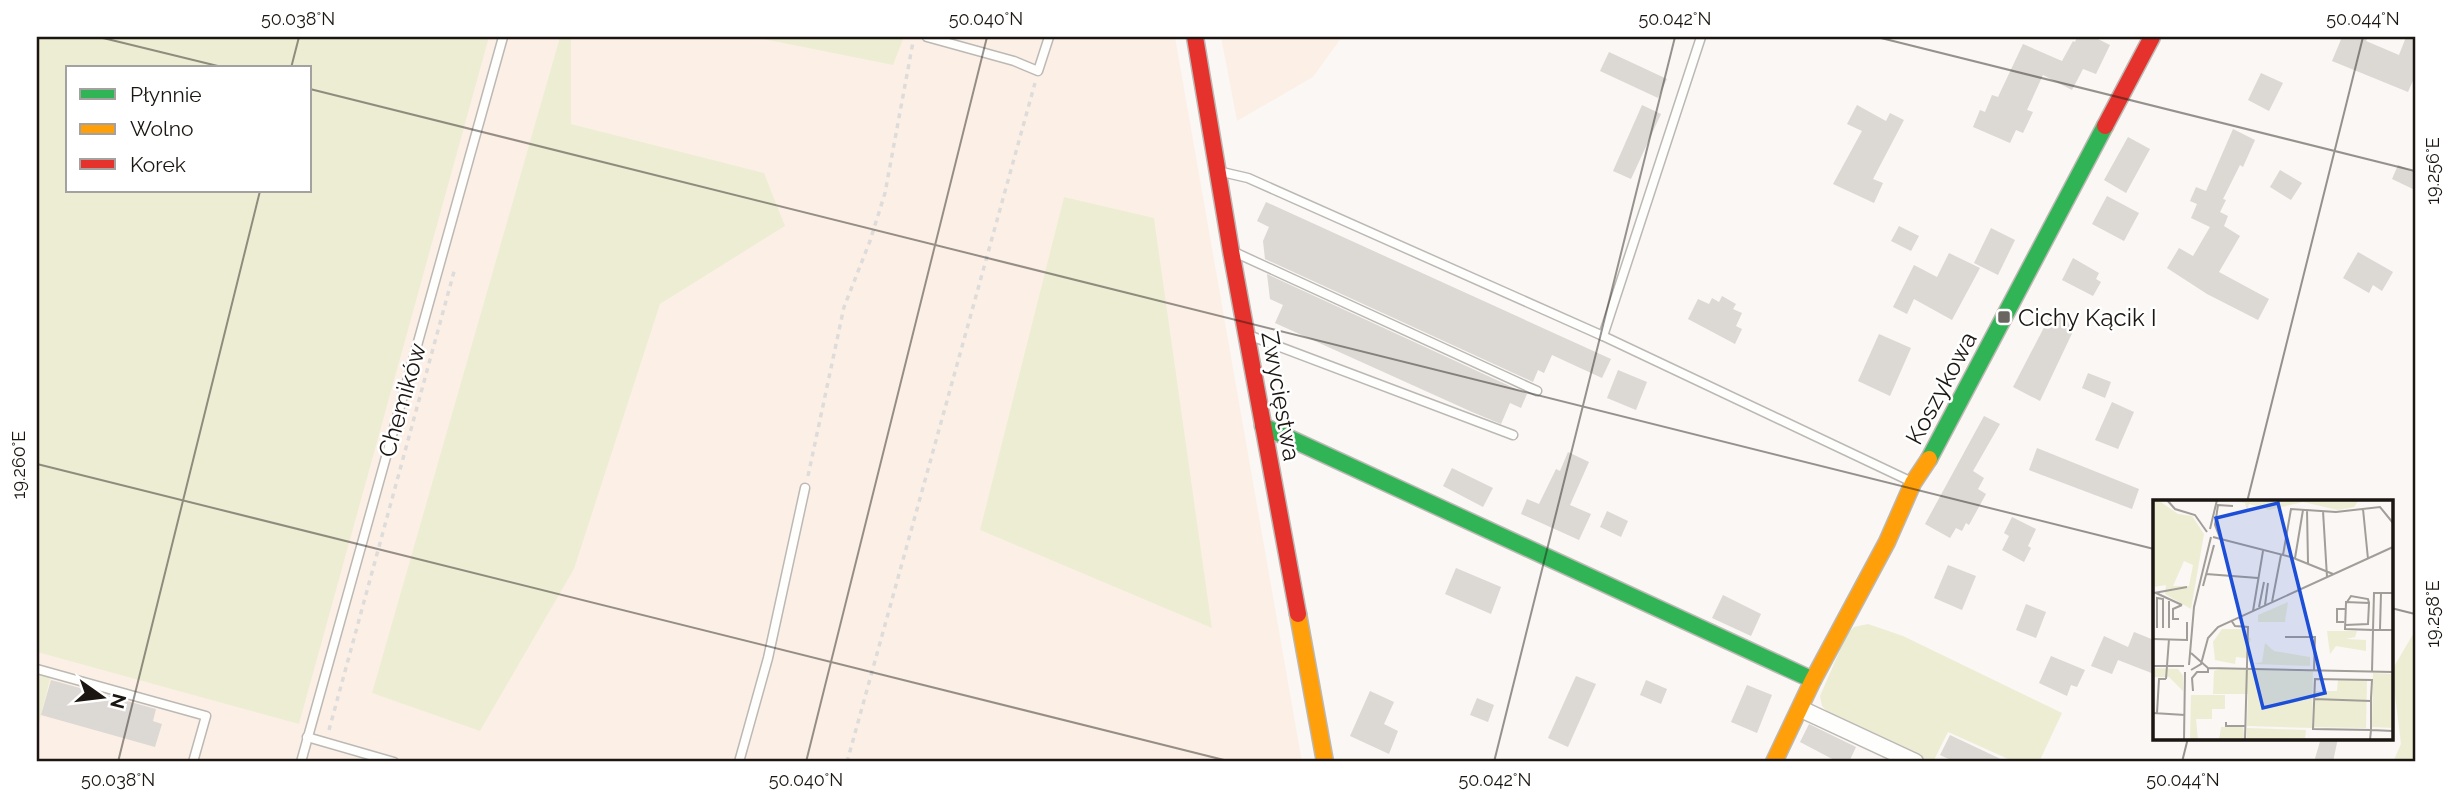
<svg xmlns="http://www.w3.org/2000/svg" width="2452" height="799" viewBox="0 0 2452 799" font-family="Raleway,sans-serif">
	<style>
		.industrial { fill: #fcf0e6; fill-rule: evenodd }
		.green { fill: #ededd4; fill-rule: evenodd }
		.building { fill: #dcd8d4 }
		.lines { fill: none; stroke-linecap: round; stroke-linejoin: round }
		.lane-casing { stroke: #bcb8b4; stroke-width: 11 }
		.street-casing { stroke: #bcb8b4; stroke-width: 19 }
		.fast-casing { stroke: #bcb8b4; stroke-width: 19 }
		.slow-casing { stroke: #bcb8b4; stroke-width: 19 }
		.jam-casing { stroke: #bcb8b4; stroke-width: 19 }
		.path { stroke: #dddcdb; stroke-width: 3.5; stroke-dasharray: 5 5; stroke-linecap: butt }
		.lane { stroke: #fefefd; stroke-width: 8 }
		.street { stroke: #fefefd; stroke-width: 16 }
		.fast { stroke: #30b455; stroke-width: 16 }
		.slow { stroke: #ff9f0a; stroke-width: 16 }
		.jam { stroke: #e5322d; stroke-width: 16 }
		.ticks { fill: none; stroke: #1b1611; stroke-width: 2; stroke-opacity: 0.45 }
		.poi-dot { fill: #696560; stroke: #fff; stroke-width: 2.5 }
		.labels { text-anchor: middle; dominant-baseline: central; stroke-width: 5; stroke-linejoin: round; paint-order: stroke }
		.poi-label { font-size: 24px; fill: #1b1611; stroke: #fff; text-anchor: start }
		.street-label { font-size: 24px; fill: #1b1611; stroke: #fff }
		.inset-road { fill: none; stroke: #a19d99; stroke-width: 2 }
		.view { fill: #1d4ed8; fill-opacity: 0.15; stroke: #1d4ed8; stroke-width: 3.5 }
		.inset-edge { fill: none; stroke: #1b1611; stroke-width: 3.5 }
		.neatline { fill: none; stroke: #1b1611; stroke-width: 2.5 }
		.ticks-label { font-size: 18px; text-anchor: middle; fill: #1b1611 }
	</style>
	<rect width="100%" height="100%" fill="#faf7f4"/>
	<g class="industrial">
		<path d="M 37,37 L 1175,37 L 1302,762 L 37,762 ZM 68,68 L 310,68 L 310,191 L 68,191 Z"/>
		<polygon points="1221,37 1342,37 1313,77 1237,121"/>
	</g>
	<g class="green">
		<path d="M 37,37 L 489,37 L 299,724 L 37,652 ZM 310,68 L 310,191 L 68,191 L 68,68 Z"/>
		<polygon points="560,37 571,37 571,124 764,173 785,226 660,304 574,569 480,731 372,693"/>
		<polygon points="753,37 904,37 893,65"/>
		<polygon points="1064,197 1154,218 1212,628 980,530"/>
		<polygon points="1868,624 1903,636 2062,713 2039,762 2015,762 1948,732 1933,762 1926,762 1835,719 1822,706 1820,696 1847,634 1854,627"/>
		<polygon points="2415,631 2415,762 2393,762 2401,744 2392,670"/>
		<polygon points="37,671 51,675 37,731"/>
	</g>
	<g class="building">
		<polygon points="2077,37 2094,37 2110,45 2096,74 2083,69 2072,90 2043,75 2027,110 2033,112 2023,133 2016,130 2010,143 1973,127 1980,110 1985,112 1992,95 1998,97 2023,44 2062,61 2073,41 2075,42"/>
		<polygon points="2342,37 2368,37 2366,41 2399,55 2406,37 2415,37 2415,76 2408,92 2332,61"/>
		<polygon points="1609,52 1667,79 1658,98 1600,71"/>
		<polygon points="2261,73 2283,83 2269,111 2248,100"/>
		<polygon points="1642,105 1661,114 1631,179 1613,171"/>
		<polygon points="1857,105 1886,121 1890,113 1904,120 1873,179 1883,183 1874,203 1833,184 1862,131 1847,124"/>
		<polygon points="2233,129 2255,140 2243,167 2240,165 2223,199 2226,200 2220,212 2228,216 2224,226 2240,236 2219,272 2269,299 2258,320 2207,294 2167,268 2179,248 2193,256 2210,227 2191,218 2197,204 2190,201 2196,187 2206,191"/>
		<polygon points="2128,137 2150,149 2126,193 2104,180"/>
		<polygon points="2398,165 2415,172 2415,190 2392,179"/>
		<polygon points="2280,170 2302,183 2291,200 2270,187"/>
		<polygon points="2107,196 2139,213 2124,241 2092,224"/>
		<polygon points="1266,202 1611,359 1602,378 1552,355 1544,373 1538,370 1533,382 1265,259 1263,241 1269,227 1257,221"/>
		<polygon points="1899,226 1919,236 1911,251 1891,241"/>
		<polygon points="1991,228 2015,240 1998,275 1974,263"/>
		<polygon points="2358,252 2393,272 2382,291 2373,285 2369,293 2343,278"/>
		<polygon points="1949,253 1980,268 1952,320 1914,299 1907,314 1893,307 1914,265 1937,277"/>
		<polygon points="2073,258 2099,273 2096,279 2101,282 2093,296 2062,280"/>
		<polygon points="1267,274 1527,394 1521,408 1510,403 1501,424 1472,412 1275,323 1283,305 1270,299"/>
		<polygon points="1722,296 1736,304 1733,309 1742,313 1736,326 1742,329 1735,344 1688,319 1698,299 1709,304 1712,298 1719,302"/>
		<polygon points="2052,312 2076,325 2040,401 2013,387"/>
		<polygon points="1879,334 1911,348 1890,396 1858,381"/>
		<polygon points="1618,370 1647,382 1636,410 1607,398"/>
		<polygon points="2088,373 2111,382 2105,398 2082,388"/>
		<polygon points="2112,402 2134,412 2118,449 2095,440"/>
		<polygon points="1984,416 2000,424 1973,471 1984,478 1978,489 1986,494 1969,525 1966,523 1962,531 1956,528 1950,538 1925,524"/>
		<polygon points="2037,448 2139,489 2132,509 2029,470"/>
		<polygon points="1568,452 1589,462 1570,505 1591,514 1579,540 1521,514 1527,499 1539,504 1556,469 1560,471"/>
		<polygon points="1452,468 1493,488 1483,507 1443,486"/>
		<polygon points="1607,511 1628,521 1621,537 1600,527"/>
		<polygon points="2012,517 2036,529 2028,546 2031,548 2024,562 2002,550 2009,536 2004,533"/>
		<polygon points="1948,565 1976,576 1962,610 1934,598"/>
		<polygon points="1456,568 1501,587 1491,614 1445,594"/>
		<polygon points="1723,595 1761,614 1751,636 1712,618"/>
		<polygon points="2026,604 2046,612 2036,638 2016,630"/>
		<polygon points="2134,632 2154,640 2154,674 2118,660 2112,674 2091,666 2104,636 2128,647"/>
		<polygon points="2051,656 2085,670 2077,687 2071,685 2067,696 2039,683"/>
		<polygon points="1576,676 1596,684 1568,747 1548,738"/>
		<polygon points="51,680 156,709 153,721 162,724 155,747 41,715"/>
		<polygon points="1646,680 1667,689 1661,704 1640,695"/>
		<polygon points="1747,685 1772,695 1757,733 1731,722"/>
		<polygon points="1370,691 1394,702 1384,724 1398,731 1389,754 1350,736"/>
		<polygon points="1477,698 1494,705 1488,722 1470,715"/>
		<polygon points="1809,724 1856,747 1849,762 1838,762 1800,742"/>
		<polygon points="1950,735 2007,762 1955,762 1940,755"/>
		<polygon points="2321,738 2338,738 2333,762 2314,762"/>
	</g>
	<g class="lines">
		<g class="lane-casing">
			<g id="lane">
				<polyline points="927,37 1014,61 1038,71 1049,37"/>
				<polyline points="1222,172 1248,178 1603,336 1912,482"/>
				<polyline points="1234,252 1537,391"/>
				<polyline points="1251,336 1513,435"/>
				<polyline points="1603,336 1701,37"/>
				<polyline points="37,669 206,716 193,762"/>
				<polyline points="307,737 394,762"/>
				<polyline points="301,762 503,37"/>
				<polyline points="739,762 768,658 805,488"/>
			</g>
		</g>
		<g class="street-casing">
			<polyline id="street" points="1801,709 1915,762"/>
		</g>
		<g class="fast-casing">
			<g id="fast">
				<polyline points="1263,426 1813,680"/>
				<polyline points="1929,459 2105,126"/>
			</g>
		</g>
		<g class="slow-casing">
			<g id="slow">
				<polyline points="1298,614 1325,762"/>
				<polyline points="1774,762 1813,680 1887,542 1913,483 1929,459"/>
			</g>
		</g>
		<g class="jam-casing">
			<g id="jam">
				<polyline points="1195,37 1231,251 1298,614"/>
				<polyline points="2105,126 2152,37"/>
			</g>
		</g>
		<g class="path">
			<polyline points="808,476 844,307 870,241 885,193 913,42"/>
			<polyline points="329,730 455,268"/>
			<polyline points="847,762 1035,83"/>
		</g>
		<use href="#lane" class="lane"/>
		<use href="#street" class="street"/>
		<use href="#fast" class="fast"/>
		<use href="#slow" class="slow"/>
		<use href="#jam" class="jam"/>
	</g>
	<path class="ticks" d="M 99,37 L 226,68M 1877,37 L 2415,171M 291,68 L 299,37M 310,89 L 2154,549M 37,464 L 1232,762M 2247,502 L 2363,37M 2391,608 L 2415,614M 118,762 L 260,191M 806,762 L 987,37M 1494,762 L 1675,37M 2182,762 L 2188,738"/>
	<rect class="poi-dot" x="1997" y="310" width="14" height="14" rx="3.5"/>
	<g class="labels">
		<g class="poi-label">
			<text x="2018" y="317">Cichy Kącik I</text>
		</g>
		<g class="street-label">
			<text transform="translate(1941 388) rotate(-62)">Koszykowa</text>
			<text transform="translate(1281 396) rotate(80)">Zwycięstwa</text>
			<text transform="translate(402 400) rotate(-74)">Chemików</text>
		</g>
	</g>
	<g transform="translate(2153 500)">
		<rect width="240" height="240" fill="#faf7f4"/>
		<path d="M 5,0 L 25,14 L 39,16 L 51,34 L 38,109 L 12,94 L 13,85 L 0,87 L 0,1 ZM 31,61 L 40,65 L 36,86 L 20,86 ZM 206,0 L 201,7 L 185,10 L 150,2 L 116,10 L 96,4 L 94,11 L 92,3 L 79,1 ZM 135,102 L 132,122 L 105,122 L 105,115 ZM 69,129 L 91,129 L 91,137 L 98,138 L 93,158 L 83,157 L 82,164 L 62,160 L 60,142 ZM 174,131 L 204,131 L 202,137 L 193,139 L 213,140 L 213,151 L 183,146 L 177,154 ZM 112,143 L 121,151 L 157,157 L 157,166 L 99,164 L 109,162 ZM 0,168 L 25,169 L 30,176 L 30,191 L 16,177 L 0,177 ZM 67,169 L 160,171 L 159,228 L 94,226 L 95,194 L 60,194 L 61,171 ZM 220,173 L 240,174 L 240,228 L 219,227 ZM 185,180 L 214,180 L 213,228 L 160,227 L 161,191 L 184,191 ZM 38,195 L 72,195 L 72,209 L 59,209 L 59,219 L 43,219 L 45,240 L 37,240 ZM 68,227 L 90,227 L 92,240 L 66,240 ZM 94,228 L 153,230 L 152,238 L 94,240 Z" fill="#ededd4" fill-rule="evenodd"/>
		<path class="inset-road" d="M 14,0 L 22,9 L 42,15 L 54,32M 210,9 L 215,59M 154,10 L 155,63M 170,11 L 174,77M 57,29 L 64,0M 60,37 L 138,57 L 180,74M 67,38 L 62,25 L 65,5 L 80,6M 130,55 L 138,9 L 183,12 L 227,7 L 240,23M 142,58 L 150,10M 53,74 L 105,78M 50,86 L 61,45M 1,93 L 34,87M 3,93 L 29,105M 240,93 L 221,93 L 220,130 L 240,130M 119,102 L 128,55M 194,102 L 198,96 L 215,99 L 216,103M 112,105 L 115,83M 106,107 L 111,82M 100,111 L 110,51M 26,119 L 20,119 L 20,109 L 29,105M 78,120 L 82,126 L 95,127 L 92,240M 191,122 L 184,122 L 184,109 L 193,109M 192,125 L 215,124 L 216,103 L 193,102 L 193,103 L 192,129 L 220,130 L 219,172M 4,128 L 4,98 L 10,99 L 10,128M 16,128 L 16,101M 227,129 L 228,93M 132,137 L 162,137 L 161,170M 0,139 L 34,140 L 34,122M 38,153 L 55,168 L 240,172M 36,165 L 41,107 L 58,37M 0,166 L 31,166M 38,170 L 48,164 L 55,138 L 65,127 L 240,47M 13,179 L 16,139M 40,191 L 39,178 L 44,172 L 55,172 L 55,168M 161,199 L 218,201M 0,213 L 32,215M 4,213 L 6,179 L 13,179M 73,222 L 73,226 L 92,226M 31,240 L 32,172M 217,240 L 218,230 L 218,198 L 219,180 L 162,179 L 160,229 L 218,230 L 240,231"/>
		<path class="view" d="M 125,3 L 172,193 L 110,208 L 63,18 Z"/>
		<rect width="240" height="240" class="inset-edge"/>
	</g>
	<rect width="2452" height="799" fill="none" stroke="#ffffff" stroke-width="77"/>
	<rect x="66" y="66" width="245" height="126" fill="#ffffff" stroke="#a4a2a0" stroke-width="2"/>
	<rect x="80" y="89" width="35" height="10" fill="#30b455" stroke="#a4a2a0" stroke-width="2"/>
	<text x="130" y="102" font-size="21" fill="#1b1611">Płynnie</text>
	<rect x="80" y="124" width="35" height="10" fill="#ff9f0a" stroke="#a4a2a0" stroke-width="2"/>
	<text x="130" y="136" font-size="21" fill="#1b1611">Wolno</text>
	<rect x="80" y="159" width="35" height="10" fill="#e5322d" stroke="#a4a2a0" stroke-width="2"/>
	<text x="130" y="172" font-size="21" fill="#1b1611">Korek</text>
	<g transform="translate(102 697) rotate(104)" stroke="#ffffff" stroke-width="5" paint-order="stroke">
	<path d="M0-5L12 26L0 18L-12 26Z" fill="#1b1611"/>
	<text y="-10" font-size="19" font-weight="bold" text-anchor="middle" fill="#1b1611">N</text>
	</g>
	<rect x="38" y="38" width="2376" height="722" class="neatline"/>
	<g class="ticks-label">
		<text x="298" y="25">50.038°N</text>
		<text x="986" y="25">50.040°N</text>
		<text x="1675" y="25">50.042°N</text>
		<text x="2363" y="25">50.044°N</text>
		<text transform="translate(2433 171) rotate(-90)" y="6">19.256°E</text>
		<text transform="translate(19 465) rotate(-90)" y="6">19.260°E</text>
		<text transform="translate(2433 614) rotate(-90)" y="6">19.258°E</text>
		<text x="118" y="786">50.038°N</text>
		<text x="806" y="786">50.040°N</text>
		<text x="1495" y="786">50.042°N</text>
		<text x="2183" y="786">50.044°N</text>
	</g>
</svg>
